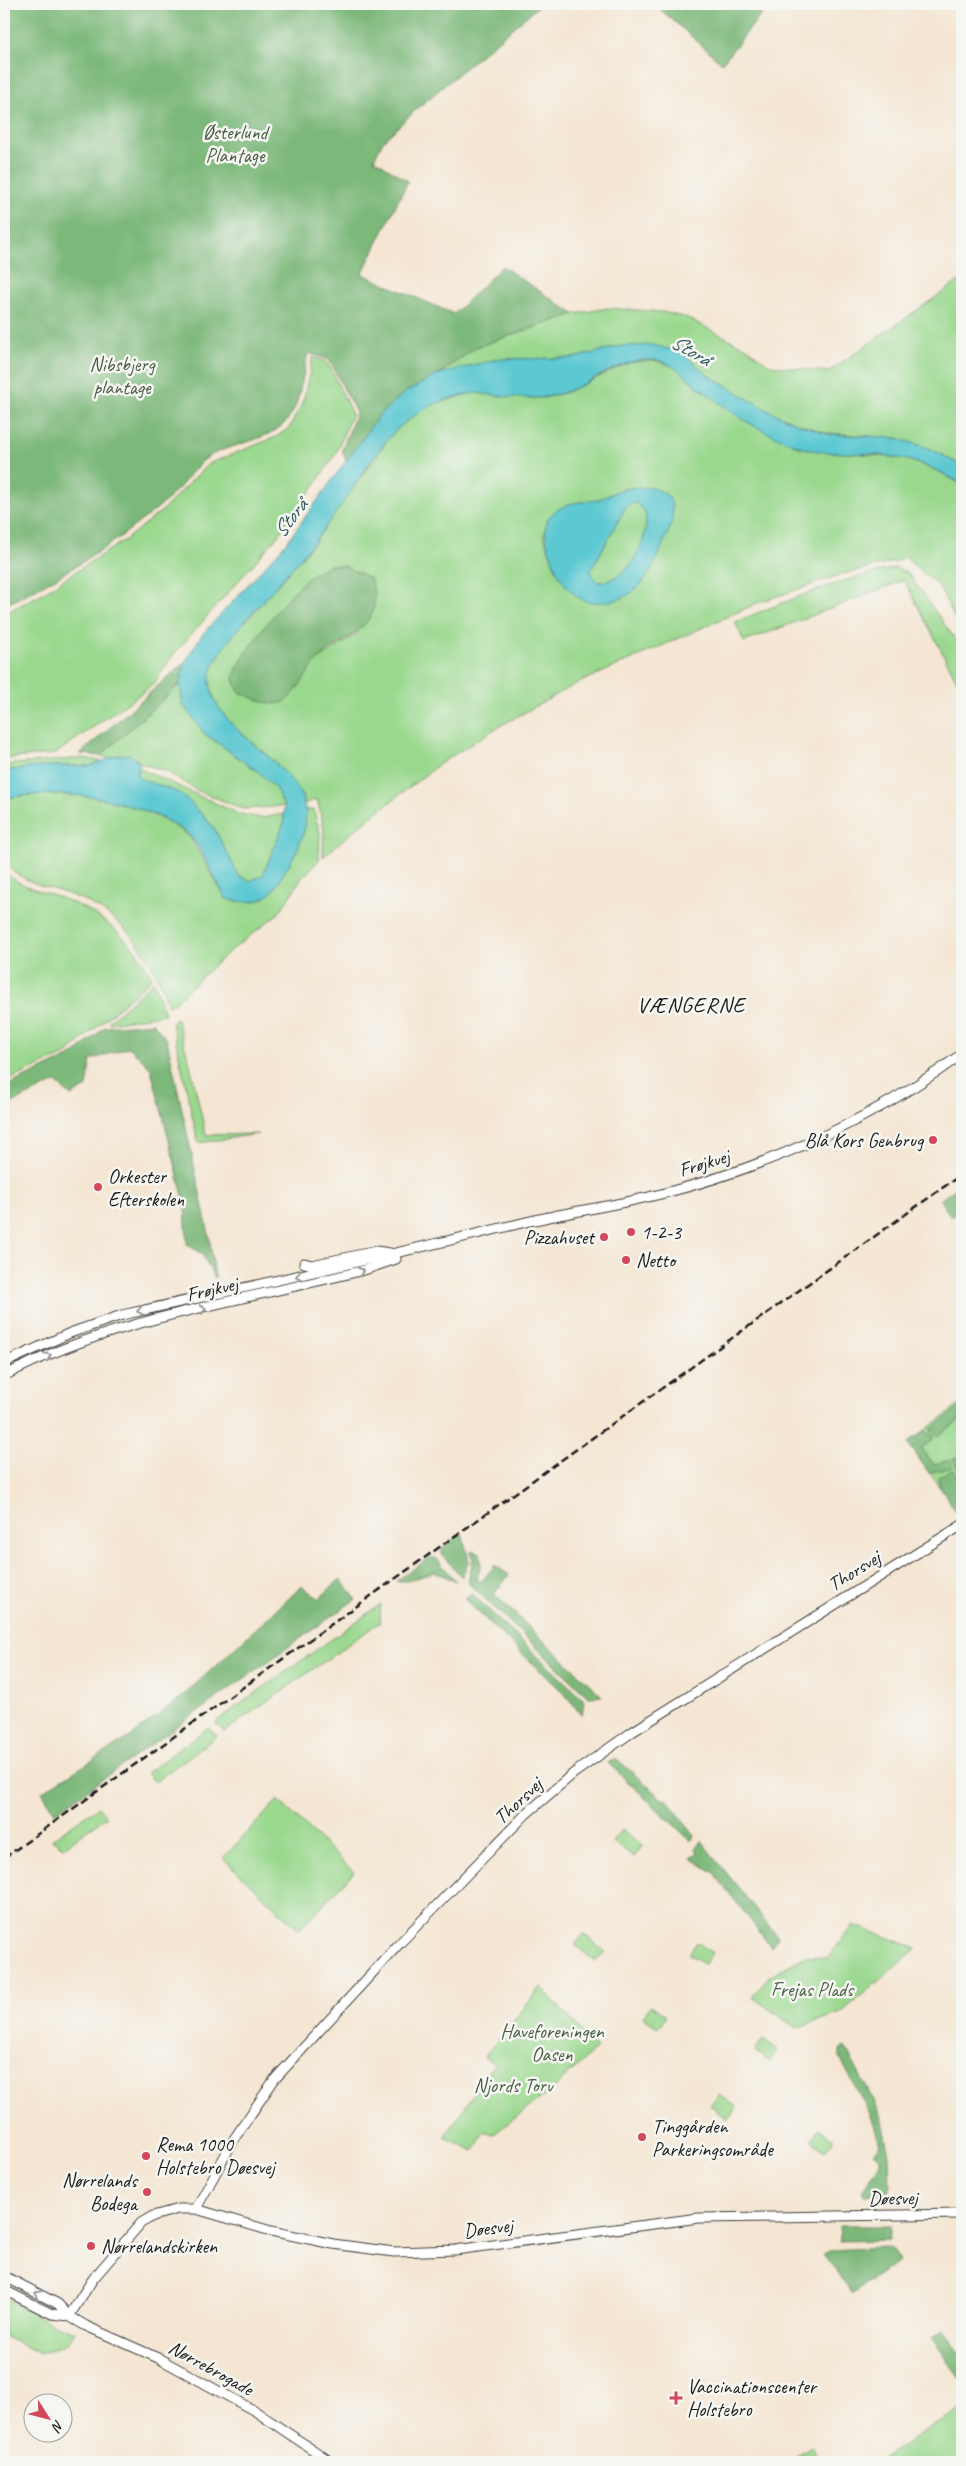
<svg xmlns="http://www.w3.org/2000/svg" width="966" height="2466" viewBox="0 0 966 2466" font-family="Caveat,sans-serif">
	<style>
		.green { fill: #9ad88e; stroke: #5b7a55; fill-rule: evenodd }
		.forest { fill: #7bb879; stroke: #4c6a4a }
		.water { fill: #5bc8d1; stroke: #3c7276; fill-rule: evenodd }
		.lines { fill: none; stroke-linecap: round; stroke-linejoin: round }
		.tertiary-casing { stroke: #3c3a37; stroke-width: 11 }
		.tertiary { stroke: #fff; stroke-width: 9 }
		.rail { stroke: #1c1c1c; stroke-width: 2.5; stroke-dasharray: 8 4; stroke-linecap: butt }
		.oneway { stroke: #999 }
		.poi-dot { fill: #d1495b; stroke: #f6f6f2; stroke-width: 2 }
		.labels { text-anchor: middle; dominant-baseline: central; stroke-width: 5; stroke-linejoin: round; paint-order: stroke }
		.park-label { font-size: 20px; fill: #485e44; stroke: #f6f6f2 }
		.poi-label { font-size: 20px; fill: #1c1c1c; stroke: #f6f6f2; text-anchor: start }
		.street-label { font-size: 20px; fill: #1c1c1c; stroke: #f6f6f2 }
		.water-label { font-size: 21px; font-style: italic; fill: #32585b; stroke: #f6f6f2 }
		.quarter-label { font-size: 22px; letter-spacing: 1px; fill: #1c1c1c; stroke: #f6f6f2 }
	</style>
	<rect width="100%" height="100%" fill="#f6f6f2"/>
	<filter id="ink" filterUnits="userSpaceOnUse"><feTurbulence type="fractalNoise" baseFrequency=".02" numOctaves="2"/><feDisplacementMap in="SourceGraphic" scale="10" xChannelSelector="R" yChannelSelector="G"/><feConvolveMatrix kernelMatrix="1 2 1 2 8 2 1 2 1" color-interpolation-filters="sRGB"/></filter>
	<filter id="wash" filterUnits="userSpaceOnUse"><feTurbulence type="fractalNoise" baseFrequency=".0096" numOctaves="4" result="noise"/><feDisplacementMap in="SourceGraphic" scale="20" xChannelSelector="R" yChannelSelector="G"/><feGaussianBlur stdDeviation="1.12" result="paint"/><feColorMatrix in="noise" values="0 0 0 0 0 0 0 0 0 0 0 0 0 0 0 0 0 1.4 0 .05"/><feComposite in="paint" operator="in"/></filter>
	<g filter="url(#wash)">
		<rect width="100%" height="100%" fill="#f4e6d3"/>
		<g class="green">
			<polygon points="962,279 962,466 931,449 897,438 827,433 798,424 765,409 708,375 681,352 621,346 573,358 498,359 439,374 476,347 574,314 608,308 663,312 687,318 749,349 769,365 828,372"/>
			<polygon points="313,357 327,361 352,414 335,455 312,489 277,537 174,654 153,685 55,754 4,759 4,614 41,594 125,540 164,509 208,464 276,437 290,427 303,401"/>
			<path d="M 654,360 L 675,367 L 698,387 L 750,423 L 799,447 L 906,459 L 938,471 L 962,485 L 962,633 L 938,585 L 903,556 L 899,561 L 843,574 L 760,602 L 574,685 L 493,730 L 438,765 L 358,827 L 323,857 L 324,828 L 317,799 L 304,804 L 304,798 L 276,763 L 229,722 L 212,698 L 209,676 L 222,648 L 314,543 L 391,435 L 407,420 L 433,404 L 473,393 L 544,398 L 567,392 L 628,363 ZM 628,488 L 671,525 L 609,602 L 556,570 L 544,536 L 547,521 L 555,513 L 570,504 L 597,500 ZM 330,565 L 344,566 L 358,633 L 318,660 L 315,572 Z"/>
			<path d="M 636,503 L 645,512 C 650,541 631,580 598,582 L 592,577 L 591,570 L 627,504 Z"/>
			<path d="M 895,568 L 908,573 L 955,639 L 962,652 L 962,690 L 904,580 L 744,642 L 735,622 C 787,601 839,579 895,568 Z"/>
			<polygon points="180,684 183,705 205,734 260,773 276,789 284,806 244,809 196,790 166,771 140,763 138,759 118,755 109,758 100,756"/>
			<polygon points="83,758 105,762 90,766 47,766 4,771 4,765"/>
			<polygon points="139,768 239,814 262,818 284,814 284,823 263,875 250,881 239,876 214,828 203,815 175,791 141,779 137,775"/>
			<path d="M 35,794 L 95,796 L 140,809 L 169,822 L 190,837 L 226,899 L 272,892 C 286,868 309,839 305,810 L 314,810 L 320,834 L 319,860 L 301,879 L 279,913 L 224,956 L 173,1004 L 168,1005 C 154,957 124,916 76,897 C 51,887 21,884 4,862 L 4,798 Z"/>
			<path d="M 4,872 C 22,888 44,891 66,900 C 100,913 138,943 152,978 L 65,1055 L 4,1082 Z"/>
			<polygon points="154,981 165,1014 110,1023 109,1021"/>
			<polygon points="176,1018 189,1060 206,1135 258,1134 199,1143 198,1142 172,1023"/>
			<polygon points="962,1403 962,1511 959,1514 908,1443"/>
			<polygon points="381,1604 380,1622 224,1732 216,1724 218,1720"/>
			<polygon points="208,1728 217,1736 155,1782 146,1773"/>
			<polygon points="278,1800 354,1872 299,1930 223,1858"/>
			<polygon points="98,1807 107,1816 64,1847 52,1839"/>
			<polygon points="621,1830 642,1846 634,1857 613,1842"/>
			<polygon points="853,1925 917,1948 841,2013 796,2028 752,1997 769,1976 806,1956 828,1958"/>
			<polygon points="584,1934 605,1952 596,1962 575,1945"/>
			<polygon points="697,1942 712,1953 704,1965 689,1954"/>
			<polygon points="541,1987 597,2048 554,2088 493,2135 484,2132 474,2151 445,2137 494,2063 484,2057"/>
			<polygon points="651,2005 666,2016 658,2028 643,2017"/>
			<polygon points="763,2039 778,2050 770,2062 755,2051"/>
			<polygon points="719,2095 737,2107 728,2119 710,2106"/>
			<polygon points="819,2128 834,2139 825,2151 811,2140"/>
			<polygon points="4,2297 51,2323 75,2332 68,2343 40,2354 4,2336"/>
			<polygon points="962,2408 962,2462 876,2462"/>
			<polygon points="811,2446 821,2462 787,2462"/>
		</g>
		<g class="forest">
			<path d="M 4,4 L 541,4 L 420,106 L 383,141 L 374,159 L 408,181 L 362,274 L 454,314 L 502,266 L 574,314 L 476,347 L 439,374 L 406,392 L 381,413 L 346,461 L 342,450 L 356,413 L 329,359 L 308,353 C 303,371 300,404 289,418 C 272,442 232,442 208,457 C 196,465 187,480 177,490 C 165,503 150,514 136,525 C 96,557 49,582 4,606 Z"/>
			<polygon points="654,4 770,4 722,63"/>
			<path d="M 330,565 L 344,566 L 370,578 C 389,627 344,635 318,660 C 308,670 295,697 283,702 C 270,708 252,697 239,692 C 238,688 234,682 234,678 C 236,659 286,598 301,584 C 310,575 319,570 330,565 Z"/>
			<polygon points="185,662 180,684 100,756 80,754"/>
			<polygon points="153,1023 167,1040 209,1235 215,1278 202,1254 187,1244 185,1204 151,1069 129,1047 91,1060 87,1087 71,1096 56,1082 12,1103 4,1087 73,1055 105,1027"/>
			<polygon points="962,1184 962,1209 951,1217 940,1200"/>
			<polygon points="962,1406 962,1418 938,1436 930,1430"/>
			<polygon points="925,1431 934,1436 932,1441 922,1447 927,1458 935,1464 950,1460 952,1467 929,1473 908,1443"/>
			<polygon points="962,1456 962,1479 953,1459"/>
			<polygon points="952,1470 955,1471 959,1481 960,1511 958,1514 940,1487 938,1477"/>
			<polygon points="462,1533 469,1561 462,1577 442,1555 442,1548"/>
			<path d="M 473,1551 L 480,1553 L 481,1564 L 477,1579 L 481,1582 L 495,1565 L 509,1575 L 494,1594 L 602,1696 L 589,1697 L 469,1584 C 467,1572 476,1564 471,1552 Z"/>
			<polygon points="431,1557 437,1559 456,1581 434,1572 408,1581 396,1581"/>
			<polygon points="340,1579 356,1599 55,1813 42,1792 133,1735 184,1695 302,1586 319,1599"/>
			<polygon points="471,1593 584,1700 582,1715 563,1692 465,1600"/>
			<polygon points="616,1758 662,1799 667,1800 695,1835 691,1841 608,1763"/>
			<polygon points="701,1841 778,1937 771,1947 713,1872 691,1858 698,1852 695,1848"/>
			<polygon points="845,2047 881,2115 889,2155 890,2193 865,2195 862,2190 880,2164 880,2159 873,2153 880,2144 871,2116 840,2058 840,2050"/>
			<polygon points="839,2226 891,2226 889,2240 840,2241"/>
			<polygon points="887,2247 893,2250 899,2261 852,2293 824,2254 830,2250"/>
			<polygon points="943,2329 962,2357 962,2382 932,2337"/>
		</g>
		<g class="water">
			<path d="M 653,345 L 681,352 L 708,375 L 765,409 L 798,424 L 829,434 L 897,438 L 931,449 L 962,466 L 962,485 C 935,466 902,456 869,454 C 845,452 819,455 796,445 C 781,439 765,432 751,424 C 733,414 716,400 700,388 C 685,377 673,361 653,360 C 619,357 587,388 555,395 C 537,400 517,398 499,396 C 489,395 478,392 469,394 C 446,399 425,406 407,421 C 380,441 362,476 342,504 C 320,535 297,563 272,591 C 256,610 208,656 210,681 C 214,741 321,765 304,831 C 299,851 286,869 276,886 C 265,905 245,903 226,899 C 218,885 200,846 190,836 C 181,828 168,821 157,816 C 107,794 58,790 4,798 L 4,771 L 47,766 L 90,766 L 118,755 L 129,754 L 140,763 L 137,775 L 141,779 L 175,791 L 188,800 L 214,828 L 239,876 L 250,881 L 263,875 L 284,823 L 284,806 L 276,789 L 260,773 L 205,734 L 183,705 L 180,684 L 185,662 L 201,636 L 287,542 L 381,413 L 406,392 L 439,374 L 498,359 L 573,358 L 621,346 Z"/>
			<path d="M 652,487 C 658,490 667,493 670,500 C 677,515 669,531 663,544 C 651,574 637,601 602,602 C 589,603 580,601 571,591 C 561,582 555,568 551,555 C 542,530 541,514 570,504 C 579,501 588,502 597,500 C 607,497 618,489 629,488 C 636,487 644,488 652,487 ZM 636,503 L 645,512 C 650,541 631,580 598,582 L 593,577 L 591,570 L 627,505 Z"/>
		</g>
	</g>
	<g filter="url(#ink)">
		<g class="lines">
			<g class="tertiary-casing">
				<g id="tertiary">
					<polyline points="304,1263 312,1265 376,1251 390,1253"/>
					<path d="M 4,1363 L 70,1333 L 122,1315 C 258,1285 395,1254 530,1221 C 574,1211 618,1205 661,1194 C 770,1166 872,1120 962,1054"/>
					<path d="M 4,1376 C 115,1317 243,1301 364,1270 L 396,1259"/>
					<polyline points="196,2209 234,2139 274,2080 399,1944 526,1814 574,1773 632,1732 962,1525"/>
					<polyline points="4,2276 58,2304 69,2316 86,2326 158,2358 255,2411 331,2462"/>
					<polyline points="4,2290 52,2314 69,2316"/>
					<polyline points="69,2316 93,2279 141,2223 153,2216 178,2209 196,2209 271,2231 333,2244 394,2252 455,2250 699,2218 962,2214"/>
				</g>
			</g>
			<use href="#tertiary" class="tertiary"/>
			<polyline class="rail" points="4,1858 962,1174"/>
		</g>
		<defs><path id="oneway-chevron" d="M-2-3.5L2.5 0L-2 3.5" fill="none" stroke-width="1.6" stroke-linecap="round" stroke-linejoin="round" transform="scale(1.25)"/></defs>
		<g class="oneway">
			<use href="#oneway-chevron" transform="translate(361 1271) rotate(-16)"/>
			<use href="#oneway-chevron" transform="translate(299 1276) rotate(167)"/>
			<use href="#oneway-chevron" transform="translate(203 1309) rotate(-13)"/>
			<use href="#oneway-chevron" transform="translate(140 1311) rotate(167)"/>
			<use href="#oneway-chevron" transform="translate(48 1356) rotate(-24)"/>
			<use href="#oneway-chevron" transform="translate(38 2294) rotate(-153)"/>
		</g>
	</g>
	<g class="poi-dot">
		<circle cx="933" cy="1140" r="5"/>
		<circle cx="98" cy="1187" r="5"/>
		<circle cx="631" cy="1232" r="5"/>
		<circle cx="604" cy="1237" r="5"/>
		<circle cx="626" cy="1260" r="5"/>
		<circle cx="642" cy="2137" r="5"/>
		<circle cx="146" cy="2156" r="5"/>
		<circle cx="147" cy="2192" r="5"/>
		<circle cx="91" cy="2246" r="5"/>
		<path d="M673.5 2390.5h5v5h5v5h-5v5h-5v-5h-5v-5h5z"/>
	</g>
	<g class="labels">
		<g class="park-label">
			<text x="235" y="132">Østerlund<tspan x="235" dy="23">Plantage</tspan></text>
			<text x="122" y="364">Nibsbjerg<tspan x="122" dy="23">plantage</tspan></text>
			<text x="812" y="1989">Frejas Plads</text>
			<text x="552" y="2031">Haveforeningen<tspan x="552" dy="23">Oasen</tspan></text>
			<text x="513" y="2085">Njords Torv</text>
		</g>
		<g class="poi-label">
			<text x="923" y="1140" text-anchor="end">Blå Kors Genbrug</text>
			<text x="108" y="1176">Orkester<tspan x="108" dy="23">Efterskolen</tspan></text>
			<text x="641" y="1232">1-2-3</text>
			<text x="594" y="1237" text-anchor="end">Pizzahuset</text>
			<text x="636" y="1260">Netto</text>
			<text x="652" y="2126">Tinggården<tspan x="652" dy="23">Parkeringsområde</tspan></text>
			<text x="156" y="2144">Rema 1000<tspan x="156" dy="23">Holstebro Døesvej</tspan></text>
			<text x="137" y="2180" text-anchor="end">Nørrelands<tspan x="137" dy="23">Bodega</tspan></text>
			<text x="101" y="2246">Nørrelandskirken</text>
			<text x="687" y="2386">Vaccinationscenter<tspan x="687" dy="23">Holstebro</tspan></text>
		</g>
		<g class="street-label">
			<text transform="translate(704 1163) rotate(-17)">Frøjkvej</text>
			<text transform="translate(212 1289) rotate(-13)">Frøjkvej</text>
			<text transform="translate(854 1571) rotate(-32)">Thorsvej</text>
			<text transform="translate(518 1801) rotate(-43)">Thorsvej</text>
			<text transform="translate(893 2198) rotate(-1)">Døesvej</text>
			<text transform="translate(488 2228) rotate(-7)">Døesvej</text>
			<text transform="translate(211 2368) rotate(29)">Nørrebrogade</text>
		</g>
		<g class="water-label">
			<text transform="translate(691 350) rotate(30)">Storå</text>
			<text transform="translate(290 518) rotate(-52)">Storå</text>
		</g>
		<g class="quarter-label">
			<text x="691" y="1005">VÆNGERNE</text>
		</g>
	</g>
	<rect width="966" height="2466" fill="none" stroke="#f6f6f2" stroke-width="20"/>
	<g transform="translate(48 2418) rotate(126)"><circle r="24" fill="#f6f6f2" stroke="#9f9f9c"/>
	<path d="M0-4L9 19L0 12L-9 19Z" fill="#d1495b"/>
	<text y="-8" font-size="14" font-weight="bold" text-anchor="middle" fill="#1c1c1c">N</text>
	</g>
</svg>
